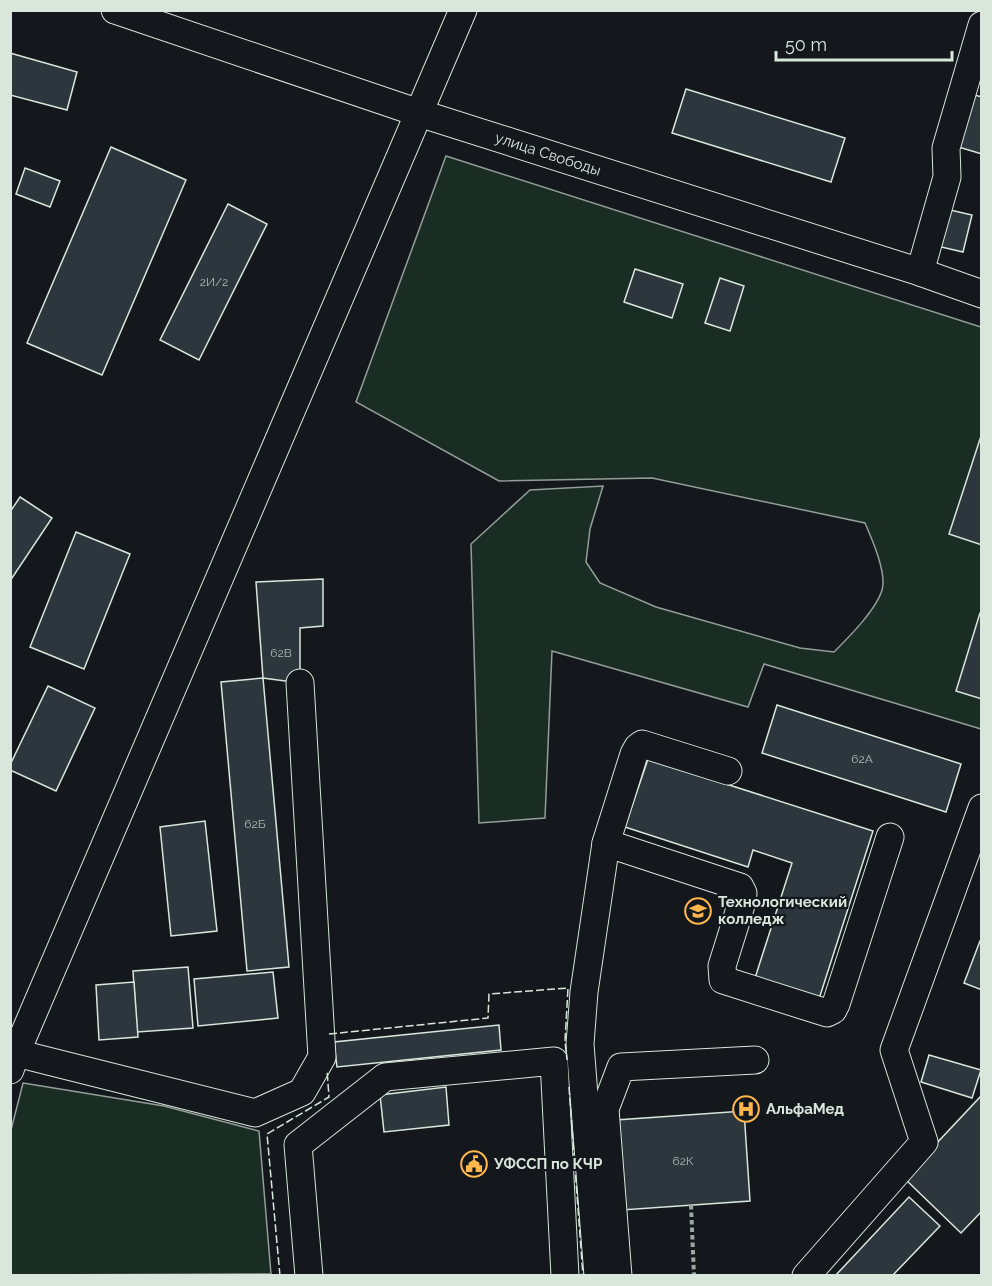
<svg xmlns="http://www.w3.org/2000/svg" width="992" height="1286" viewBox="0 0 992 1286" font-family="Raleway,sans-serif">
	<style>
		.green { fill: #1a2d24; stroke: #939e99; stroke-width: 1.5 }
		.building { fill: #2c363c; stroke: #d8e6dc; stroke-width: 1.5 }
		.lines { fill: none; stroke-linecap: round; stroke-linejoin: round }
		.minor-casing { stroke: #d8e6dc; stroke-width: 29 }
		.path { stroke: #9da8a2; stroke-width: 4; stroke-dasharray: 4.5 3; stroke-linecap: butt }
		.minor { stroke: #14181c; stroke-width: 27 }
		.fence { stroke: #d8e6dc; stroke-width: 1.5; stroke-dasharray: 8 3; stroke-linecap: butt }
		.labels { text-anchor: middle; dominant-baseline: central; stroke-width: 4.5; stroke-linejoin: round; paint-order: stroke }
		.number-label { font-size: 12px; fill: #adbab4 }
		.street-label { font-size: 15px; fill: #d8e6dc; stroke: #14181c }
		.poi-label { font-size: 15px; font-weight: bold; fill: #d8e6dc; stroke: #14181c; text-anchor: start }
	</style>
	<rect width="100%" height="100%" fill="#14181c"/>
	<g class="green">
		<path d="M 446,156 L 981,327 L 981,729 L 764,664 L 748,707 L 552,651 L 545,818 L 479,823 L 471,544 L 530,490 L 603,486 L 590,529 L 586,562 L 600,583 L 656,607 L 800,648 L 834,652 C 849,637 876,610 882,590 C 887,573 872,539 865,523 L 652,478 L 499,481 L 356,402 Z"/>
		<polygon points="23,1083 164,1106 259,1131 271,1274 11,1275 11,1130"/>
	</g>
	<g class="building">
		<polygon points="10,53 77,72 67,110 10,95"/>
		<polygon points="686,89 845,138 831,182 672,133"/>
		<polygon points="971,94 982,97 982,154 955,146"/>
		<polygon points="111,147 186,180 102,375 27,343"/>
		<polygon points="25,168 60,181 50,207 16,194"/>
		<polygon points="228,204 267,224 199,360 160,340"/>
		<polygon points="946,209 972,215 963,252 937,246"/>
		<polygon points="635,269 683,284 672,318 624,302"/>
		<polygon points="720,278 744,286 730,331 705,323"/>
		<polygon points="982,433 982,545 949,534"/>
		<polygon points="20,497 52,518 10,581 10,512"/>
		<polygon points="76,532 130,554 84,669 30,647"/>
		<polygon points="323,579 323,626 300,628 300,683 263,678 256,582"/>
		<polygon points="980,613 982,613 982,699 956,691"/>
		<polygon points="263,678 289,967 247,971 221,682"/>
		<polygon points="48,686 95,708 56,791 10,770 10,765"/>
		<polygon points="777,705 961,764 946,812 762,753"/>
		<polygon points="648,759 873,831 819,999 755,978 792,863 753,850 748,867 625,827"/>
		<polygon points="205,821 217,931 171,936 160,827"/>
		<polygon points="980,941 982,941 982,990 964,983"/>
		<polygon points="188,967 193,1028 137,1032 133,971"/>
		<polygon points="273,972 278,1018 198,1026 194,979"/>
		<polygon points="134,982 138,1037 99,1040 96,985"/>
		<polygon points="499,1025 501,1050 337,1067 334,1042"/>
		<polygon points="929,1055 981,1070 972,1098 921,1082"/>
		<polygon points="446,1087 449,1125 384,1132 380,1095"/>
		<polygon points="982,1095 982,1211 961,1233 904,1178"/>
		<polygon points="744,1111 750,1201 622,1210 616,1120"/>
		<polygon points="909,1197 940,1226 892,1276 835,1276"/>
	</g>
	<g class="lines">
		<g class="minor-casing">
			<g id="minor">
				<polyline points="115,10 419,113 920,272 982,294"/>
				<polyline points="920,272 947,177 946,148 982,25"/>
				<polyline points="606,843 634,754 638,747 642,744 728,771"/>
				<polyline points="16,1053 255,1113 302,1092 322,1057 300,683"/>
				<polyline points="10,1070 16,1053 463,10"/>
				<polyline points="309,1276 298,1145 385,1077 554,1061 565,1276"/>
				<polyline points="598,1276 580,1044 584,992 606,843 740,887 743,893 742,902 722,966 723,980 827,1013 833,1010 836,1004 890,837"/>
				<polyline points="618,1276 605,1109 621,1067 755,1060"/>
				<polyline points="806,1276 924,1142 894,1050 982,808"/>
			</g>
		</g>
		<polyline class="path" points="691,1205 694,1276"/>
		<use href="#minor" class="minor"/>
		<g class="fence">
			<polyline points="329,1034 488,1018 489,994 568,988 565,1041 567,1060"/>
			<polyline points="569,1087 583,1276"/>
			<polyline points="280,1276 267,1134 329,1097 327,1070"/>
		</g>
	</g>
	<defs>
		<g id="university-ring" transform="scale(1.35)"><circle r="9.5" fill="#14181c" stroke="#ffb74d" stroke-width="1.5"/><path d="M0-5L7-2L0 1L-7-2ZM-4 1L0 2.5L4 1V4Q0 6-4 4Z" fill="#ffb74d"/></g>
		<g id="hospital-ring" transform="scale(1.35)"><circle r="9.5" fill="#14181c" stroke="#ffb74d" stroke-width="1.5"/><path d="M-5-5h3v3.5h4V-5h3V5h-3V1.5h-4V5h-3Z" fill="#ffb74d"/></g>
		<g id="civic-ring" transform="scale(1.35)"><circle r="9.5" fill="#14181c" stroke="#ffb74d" stroke-width="1.5"/><path d="M-.6-6.5H3V-4.5H.6V-3L4-1V1h2V6H-6V1h2V-1L-.6-3ZM-1.2 2.5V6h2.4V2.5Z" fill="#ffb74d"/></g>
	</defs>
	<g fill-rule="evenodd">
		<use href="#university-ring" x="698" y="911"/>
		<use href="#hospital-ring" x="746" y="1109"/>
		<use href="#civic-ring" x="474" y="1164"/>
	</g>
	<g class="labels">
		<g class="number-label">
			<text x="214" y="282">2И/2</text>
			<text x="281" y="653">62В</text>
			<text x="862" y="759">62А</text>
			<text x="255" y="824">62Б</text>
			<text x="683" y="1161">62К</text>
		</g>
		<g class="street-label">
			<text transform="translate(548 154) rotate(18)">улица Свободы</text>
		</g>
		<g class="poi-label">
			<text x="718" y="902">Технологический<tspan x="718" dy="17">колледж</tspan></text>
			<text x="766" y="1109">АльфаМед</text>
			<text x="494" y="1164">УФССП по КЧР</text>
		</g>
	</g>
	<rect width="992" height="1286" fill="none" stroke="#d8e6dc" stroke-width="24"/>
	<path d="M776 51v9h176v-9" fill="none" stroke="#d8e6dc" stroke-width="3"/>
	<text x="785" y="51" font-size="18" fill="#d8e6dc" stroke="#14181c" stroke-width="4.5" paint-order="stroke">50 m</text>
</svg>
